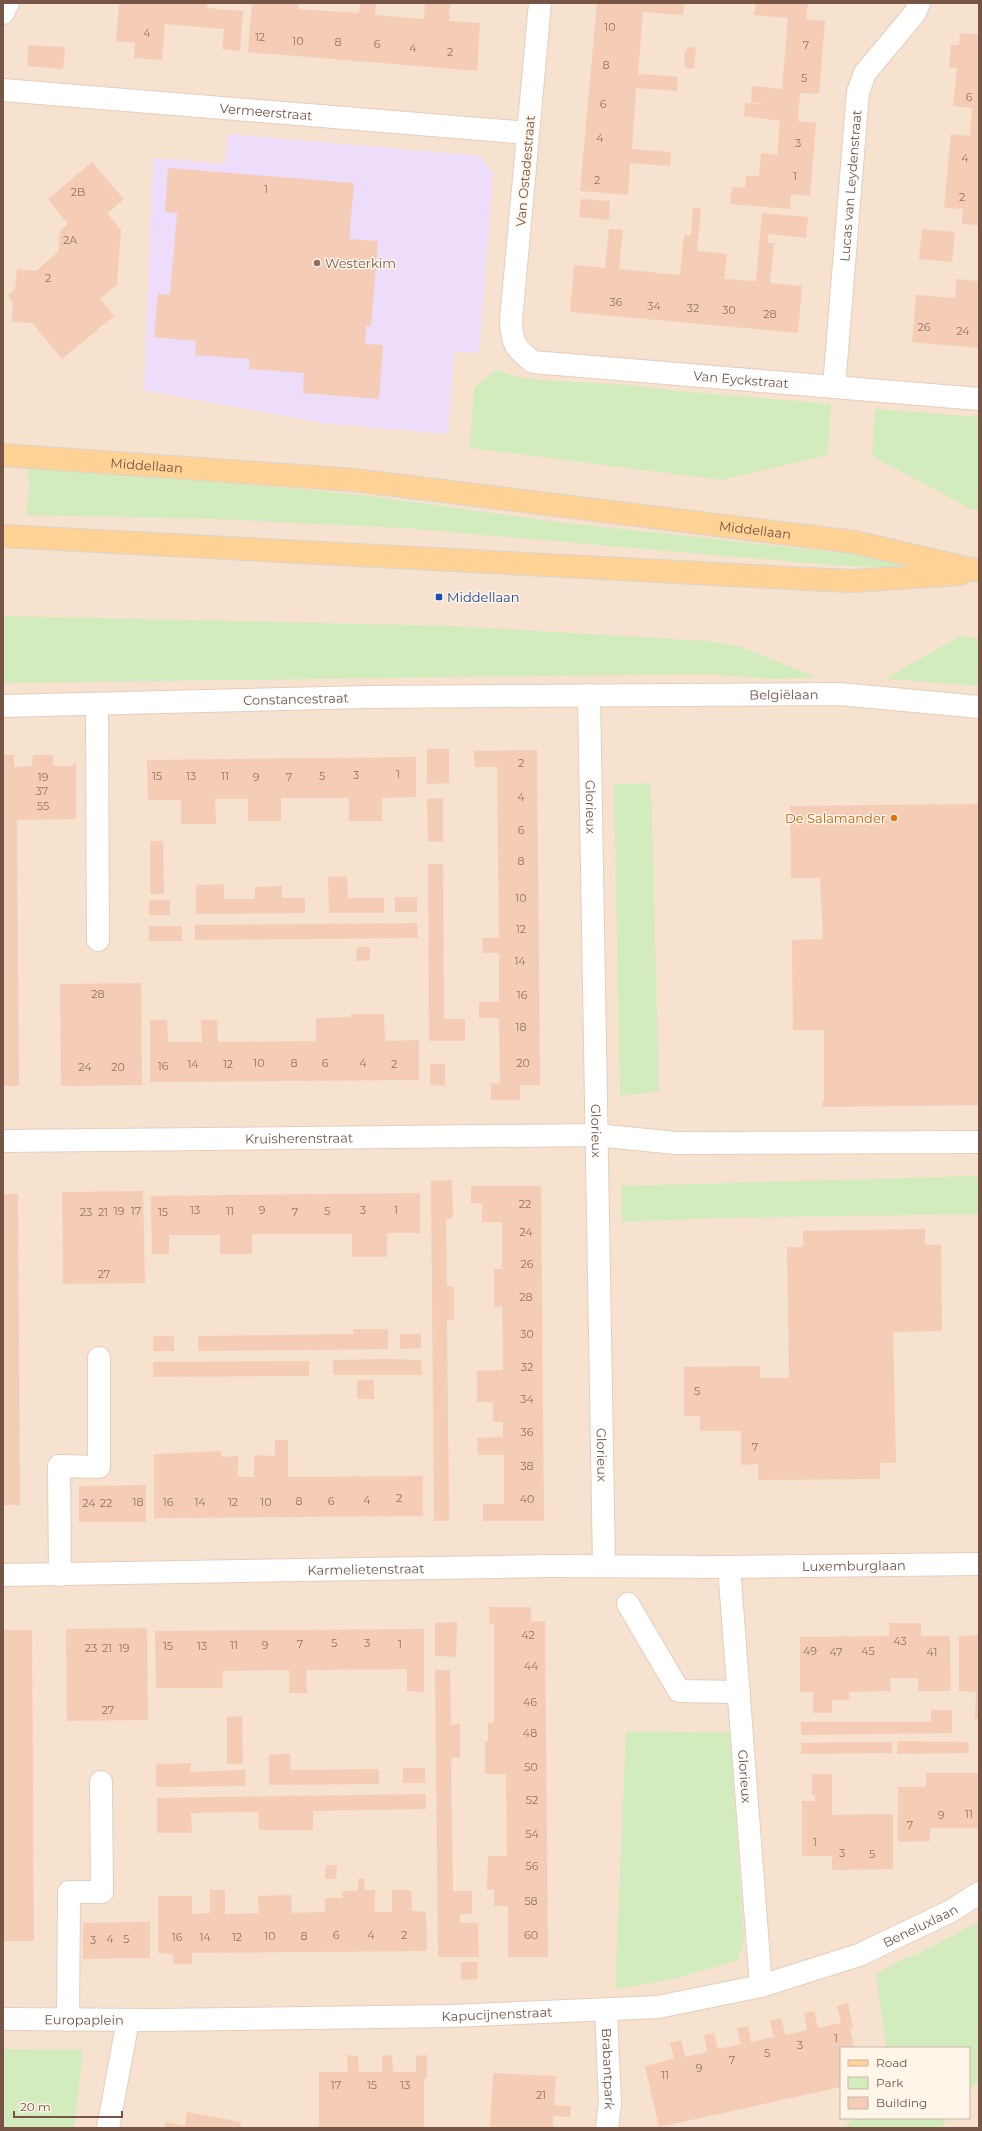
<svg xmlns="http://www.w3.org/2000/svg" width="982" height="2131" viewBox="0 0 982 2131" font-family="Montserrat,sans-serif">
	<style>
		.residential { fill: #f6e2ce; fill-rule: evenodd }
		.education { fill: #eeddfa }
		.green { fill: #d3ecbe }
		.building { fill: #f5ccb6 }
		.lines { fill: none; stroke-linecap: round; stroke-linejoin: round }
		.minor-casing { stroke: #e4cebf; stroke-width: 24 }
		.major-casing { stroke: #dbd3cf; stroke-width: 24 }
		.minor { stroke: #fff; stroke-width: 22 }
		.major { stroke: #ffd296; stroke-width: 22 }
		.education-dot { fill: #8d6e63; stroke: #fff5e8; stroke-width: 1.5 }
		.transit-dot { fill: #1a4fb4; stroke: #fff5e8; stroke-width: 1.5 }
		.food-dot { fill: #e8710a; stroke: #fff5e8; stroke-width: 1.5 }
		.labels { text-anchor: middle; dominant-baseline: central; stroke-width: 3; stroke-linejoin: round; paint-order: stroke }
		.number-label { font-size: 11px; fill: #967362 }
		.street-label { font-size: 13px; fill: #765546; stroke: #fff5e8 }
		.education-label { font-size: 13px; fill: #785e54; stroke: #fff5e8; text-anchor: start }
		.transit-label { font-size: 13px; fill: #164399; stroke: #fff5e8; text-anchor: start }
		.food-label { font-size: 13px; fill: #c56008; stroke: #fff5e8; text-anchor: end }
	</style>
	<rect width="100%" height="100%" fill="#fef1e1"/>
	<path class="residential" d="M 3,3 L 979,3 L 979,2128 L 3,2128 ZM 841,2048 L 969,2048 L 969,2118 L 841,2118 Z"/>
	<polygon class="education" points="228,134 480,156 493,174 479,353 454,352 448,434 322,423 144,390 153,158 225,164"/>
	<g class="green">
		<polygon points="496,369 512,376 539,380 631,385 678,391 831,404 828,455 722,480 470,448 474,388"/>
		<polygon points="875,409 979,417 979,511 971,509 872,456"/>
		<polygon points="28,465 148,472 221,482 354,494 558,522 870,556 901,564 893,568 831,565 404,528 214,519 26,515 29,491"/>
		<polygon points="3,616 453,626 708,641 738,646 816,677 774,679 705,674 3,683"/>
		<polygon points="960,636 979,638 979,686 885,679"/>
		<polygon points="651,783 659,1091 620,1096 614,784"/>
		<polygon points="979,1176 979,1214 717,1218 622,1222 621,1186"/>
		<polygon points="626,1731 730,1733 744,1942 738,1960 674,1979 615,1989"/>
		<polygon points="979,1922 979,2080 969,2092 969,2048 886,2048 876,1975 895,1963 919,1953"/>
		<polygon points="3,2049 83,2050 74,2128 3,2128"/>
		<polygon points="855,2118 948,2118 940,2128 842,2128"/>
	</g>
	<g class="building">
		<polygon points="119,3 207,3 207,8 243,11 240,51 222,49 224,29 165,24 162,60 134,58 135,43 116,41"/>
		<polygon points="252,3 298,3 298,9 359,13 360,3 376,3 375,15 424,19 425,3 450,3 449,21 480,23 477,71 248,52"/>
		<polygon points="597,3 684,3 683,15 643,12 638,74 678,77 677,91 636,88 632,149 671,152 670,166 630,163 628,195 580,191"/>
		<polygon points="756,3 808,3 806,19 825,21 819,94 800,93 798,121 816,123 810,196 791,194 790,209 730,204 732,187 745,188 746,176 759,176 761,153 777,155 780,121 744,116 745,103 765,104 751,102 752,86 782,89 788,18 754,15"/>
		<polygon points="960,33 979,34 979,225 962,224 963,209 944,208 951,134 970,136 972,108 953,106 957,68 949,67 951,45 959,45"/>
		<polygon points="29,45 65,47 63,69 27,66"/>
		<polygon points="687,47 696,48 694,69 685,68 684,53 686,52"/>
		<polygon points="92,162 124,199 107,213 121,230 117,285 100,299 114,316 62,359 32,323 12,322 13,303 8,295 15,289 17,269 36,271 58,252 60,231 68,224 48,199"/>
		<polygon points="168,168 354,183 349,239 378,241 371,326 366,326 365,344 383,345 379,399 303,393 304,373 249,369 250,359 195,355 196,341 154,337 158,294 170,295 177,213 165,212"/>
		<polygon points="581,199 610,201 609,220 579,217"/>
		<polygon points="693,208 701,208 697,251 727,254 724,279 756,281 762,213 808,217 806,238 768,234 768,243 774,243 770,283 802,286 798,333 570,312 574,265 605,268 609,229 623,230 619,269 680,275 684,235 691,235"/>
		<polygon points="922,229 955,232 952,262 919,259"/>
		<polygon points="956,279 979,281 979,348 912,342 916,295 955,298"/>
		<polygon points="427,749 449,749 449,783 427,784"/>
		<polygon points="537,750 540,1085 520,1085 520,1100 491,1100 491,1083 500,1084 499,1018 479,1018 479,1002 499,1002 499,953 483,953 482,938 499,938 497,767 475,767 474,751"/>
		<polygon points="3,755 14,755 14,767 32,766 33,755 53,755 53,766 73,766 73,763 76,763 76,819 17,820 19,1086 3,1086"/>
		<polygon points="416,757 416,797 382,798 382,821 349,821 349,798 281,798 281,821 248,821 248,799 215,799 216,824 181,824 181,800 148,800 147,760"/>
		<polygon points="443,798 443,842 428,841 427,799"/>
		<polygon points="979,804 979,1105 823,1107 822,1102 824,1102 824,1030 793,1030 792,940 823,939 820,878 791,878 790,806"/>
		<polygon points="150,841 163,841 164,894 150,894"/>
		<polygon points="428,864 443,864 444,1019 465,1019 465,1041 429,1041"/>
		<polygon points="347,876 348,898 384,898 384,913 329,913 328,877"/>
		<polygon points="224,884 224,899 255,899 255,887 282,886 282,898 305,898 305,913 196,914 196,885"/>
		<rect x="395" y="897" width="22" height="15"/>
		<rect x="149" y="900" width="21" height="15"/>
		<polygon points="417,923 418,938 195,940 195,925"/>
		<rect x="149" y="926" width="33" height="15"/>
		<polygon points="357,947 370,947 370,960 356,961"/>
		<polygon points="141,983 142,1085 61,1086 60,984"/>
		<polygon points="351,1014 384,1014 385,1041 419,1040 419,1080 150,1082 150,1020 167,1020 168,1042 202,1042 201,1020 217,1020 218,1042 316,1041 316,1018 351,1017"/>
		<polygon points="430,1064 445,1064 445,1086 430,1085"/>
		<polygon points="452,1180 453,1218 446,1219 447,1286 454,1287 454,1320 447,1320 449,1521 434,1521 431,1181"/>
		<polygon points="471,1186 541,1186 544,1521 483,1521 483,1504 504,1504 504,1455 478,1455 477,1438 503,1437 503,1422 493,1422 493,1402 477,1402 477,1371 503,1370 502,1306 494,1307 494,1269 502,1269 502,1222 482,1222 482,1203 471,1203"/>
		<polygon points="143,1191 145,1283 63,1284 62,1192"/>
		<polygon points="420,1193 420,1233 387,1233 387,1257 352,1257 352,1234 252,1234 252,1254 220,1254 220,1235 169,1235 169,1254 152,1254 151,1196"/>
		<polygon points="3,1194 18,1194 20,1505 3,1505"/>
		<polygon points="925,1229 925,1245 941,1245 942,1331 893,1332 896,1463 880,1463 880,1479 758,1480 758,1464 741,1465 741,1431 700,1431 700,1416 684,1416 684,1367 760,1366 760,1378 789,1378 787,1247 803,1247 803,1231"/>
		<polygon points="353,1329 388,1329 388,1349 198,1351 198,1336 354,1334"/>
		<polygon points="400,1334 421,1334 421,1348 400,1349"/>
		<rect x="153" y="1336" width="21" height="15"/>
		<polygon points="386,1359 421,1360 422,1375 333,1375 333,1360"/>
		<polygon points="309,1361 309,1376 153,1377 153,1362"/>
		<rect x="357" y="1380" width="17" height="19"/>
		<polygon points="275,1440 288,1440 288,1477 423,1476 423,1516 154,1518 154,1454 221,1451 222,1457 238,1456 238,1477 254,1477 254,1455 275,1456"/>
		<polygon points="146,1485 146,1522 79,1522 79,1486"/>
		<polygon points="489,1607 531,1607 531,1622 545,1621 548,1957 508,1957 508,1906 494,1906 494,1890 487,1890 488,1856 507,1856 506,1774 485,1774 485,1741 488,1742 488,1723 494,1723 494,1624 489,1623"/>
		<polygon points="457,1622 456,1657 435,1656 435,1623"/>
		<polygon points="889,1623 921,1623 921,1636 950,1636 951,1691 918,1691 918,1678 890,1678 891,1691 849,1692 849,1700 832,1700 832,1713 813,1713 813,1692 800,1692 800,1637 889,1636"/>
		<polygon points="147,1628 148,1720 67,1721 66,1629"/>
		<polygon points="424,1629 424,1692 407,1691 407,1669 306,1670 307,1693 289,1693 289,1670 223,1671 223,1688 156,1688 155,1631"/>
		<polygon points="3,1630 32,1630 34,1941 3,1941"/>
		<polygon points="979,1635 979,1719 975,1719 976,1692 959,1691 959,1636"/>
		<polygon points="435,1670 450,1670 451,1725 460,1724 460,1758 451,1758 453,1891 472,1891 472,1914 460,1914 460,1923 478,1923 479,1957 438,1957"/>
		<polygon points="931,1710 952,1710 952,1733 801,1735 801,1722 931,1722"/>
		<polygon points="242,1716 243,1764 227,1764 227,1717"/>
		<polygon points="897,1741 968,1742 969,1753 897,1754"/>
		<polygon points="861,1742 892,1742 892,1753 801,1754 801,1743"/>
		<polygon points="290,1754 291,1770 379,1769 379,1784 269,1785 269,1755"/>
		<polygon points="191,1763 190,1772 245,1770 246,1786 156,1787 156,1764"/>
		<rect x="403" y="1768" width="22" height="15"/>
		<polygon points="926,1773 979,1773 979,1828 930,1828 930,1841 898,1842 898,1787 926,1787"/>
		<polygon points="812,1774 832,1774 832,1815 893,1814 893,1869 832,1870 832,1856 802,1856 802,1801 815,1801 815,1795 812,1795"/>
		<polygon points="426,1794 426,1809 313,1811 313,1830 259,1830 258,1812 191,1813 192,1833 157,1833 157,1798"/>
		<polygon points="326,1865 337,1865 336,1879 325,1879"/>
		<polygon points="358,1879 364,1879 365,1890 375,1890 375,1912 392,1912 392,1890 411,1890 412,1911 426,1912 427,1951 192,1953 192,1964 173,1964 173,1954 158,1953 158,1896 192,1896 192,1914 210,1913 210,1890 225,1890 225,1914 259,1913 258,1896 291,1895 292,1913 325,1912 325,1898 343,1898 342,1891 358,1891"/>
		<polygon points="150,1922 150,1958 83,1959 83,1923"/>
		<polygon points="461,1962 478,1962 477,1979 461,1980"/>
		<polygon points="848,2003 853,2028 850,2029 854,2048 841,2048 841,2087 659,2127 645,2066 674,2059 670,2043 681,2040 685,2057 707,2052 704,2035 714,2033 718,2049 741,2044 737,2028 748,2026 751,2042 774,2037 770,2021 781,2018 785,2035 807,2030 804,2013 814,2011 818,2028 841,2023 837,2006"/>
		<polygon points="347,2055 358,2056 359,2072 382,2072 382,2056 392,2055 393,2072 416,2072 416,2056 427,2055 427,2079 424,2079 424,2128 319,2128 319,2072 348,2072"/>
		<polygon points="493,2073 556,2076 554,2105 571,2106 570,2117 553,2116 553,2128 490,2128"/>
		<polygon points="187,2112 241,2122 240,2128 165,2128 166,2122 185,2126"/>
	</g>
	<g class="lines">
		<g class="minor-casing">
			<g id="minor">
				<path id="s1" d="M 540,3 L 511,321 C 512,343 515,348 533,362 L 979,399"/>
				<polyline points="3,13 8,3"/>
				<path id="s2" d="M 3,90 L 528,133"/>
				<path id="s3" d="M 834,387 L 858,92 L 865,73 L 915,13 L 919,3"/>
				<path id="s4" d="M 589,695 L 604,1566"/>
				<polyline points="97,704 98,940"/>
				<path id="s5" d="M 3,706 L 369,697 L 840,694 L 979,707"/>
				<path id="s6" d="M 3,1141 L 596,1135 L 676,1143 L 979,1142"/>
				<path id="s7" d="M 729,1567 L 761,1986"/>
				<path id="s8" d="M 3,1575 L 549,1566 L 729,1567 L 979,1564"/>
				<polyline points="60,1575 59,1466 99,1467 99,1358"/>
				<polyline points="628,1604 679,1691 739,1692"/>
				<path id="s9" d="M 606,2010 L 610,2103 L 607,2128"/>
				<path id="s10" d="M 3,2019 L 155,2020 L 450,2016 L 658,2007 L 761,1986 L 859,1955 L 951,1911 L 979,1893"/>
				<polyline points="68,2020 69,1892 102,1892 101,1782"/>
				<polyline points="108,2128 128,2020"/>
			</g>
		</g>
		<g class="major-casing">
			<g id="major">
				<path id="s11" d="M 3,455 L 354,480 L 854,542 L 979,571"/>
				<polyline points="3,536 827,580 852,581 960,574"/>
			</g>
		</g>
		<use href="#minor" class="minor"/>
		<use href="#major" class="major"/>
	</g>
	<circle class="education-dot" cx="317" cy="263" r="4"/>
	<rect class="transit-dot" x="435" y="593" width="8" height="8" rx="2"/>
	<circle class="food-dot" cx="894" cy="818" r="4"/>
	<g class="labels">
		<g class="number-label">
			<text x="610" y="27">10</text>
			<text x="147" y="33">4</text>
			<text x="260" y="37">12</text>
			<text x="298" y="41">10</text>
			<text x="338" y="42">8</text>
			<text x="377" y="44">6</text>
			<text x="806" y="45">7</text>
			<text x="413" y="48">4</text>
			<text x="450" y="52">2</text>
			<text x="606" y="65">8</text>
			<text x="804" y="78">5</text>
			<text x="969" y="97">6</text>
			<text x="603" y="104">6</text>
			<text x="600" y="138">4</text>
			<text x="798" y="143">3</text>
			<text x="965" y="158">4</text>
			<text x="795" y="176">1</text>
			<text x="597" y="180">2</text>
			<text x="266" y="189">1</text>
			<text x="78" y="192">2B</text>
			<text x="962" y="197">2</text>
			<text x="70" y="240">2A</text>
			<text x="48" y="278">2</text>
			<text x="616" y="302">36</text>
			<text x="654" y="306">34</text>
			<text x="693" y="308">32</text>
			<text x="729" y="310">30</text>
			<text x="770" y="314">28</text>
			<text x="924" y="327">26</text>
			<text x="963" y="331">24</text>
			<text x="521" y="763">2</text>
			<text x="398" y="774">1</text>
			<text x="356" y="775">3</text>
			<text x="157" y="776">15</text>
			<text x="191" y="776">13</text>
			<text x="225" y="776">11</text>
			<text x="322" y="776">5</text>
			<text x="43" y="777">19</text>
			<text x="256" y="777">9</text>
			<text x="289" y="777">7</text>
			<text x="42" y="791">37</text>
			<text x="521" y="797">4</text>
			<text x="43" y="806">55</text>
			<text x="521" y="830">6</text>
			<text x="521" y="861">8</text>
			<text x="521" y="898">10</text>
			<text x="521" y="929">12</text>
			<text x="520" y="961">14</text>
			<text x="98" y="994">28</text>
			<text x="522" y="995">16</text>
			<text x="521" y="1027">18</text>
			<text x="259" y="1063">10</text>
			<text x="294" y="1063">8</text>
			<text x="325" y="1063">6</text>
			<text x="363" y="1063">4</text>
			<text x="523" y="1063">20</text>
			<text x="193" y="1064">14</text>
			<text x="228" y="1064">12</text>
			<text x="394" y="1064">2</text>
			<text x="163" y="1066">16</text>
			<text x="85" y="1067">24</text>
			<text x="118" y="1067">20</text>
			<text x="525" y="1204">22</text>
			<text x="195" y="1210">13</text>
			<text x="262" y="1210">9</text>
			<text x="363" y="1210">3</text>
			<text x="396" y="1210">1</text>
			<text x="119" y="1211">19</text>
			<text x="136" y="1211">17</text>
			<text x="230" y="1211">11</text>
			<text x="327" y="1211">5</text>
			<text x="86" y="1212">23</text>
			<text x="103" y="1212">21</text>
			<text x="163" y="1212">15</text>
			<text x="295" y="1212">7</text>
			<text x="526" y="1232">24</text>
			<text x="527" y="1264">26</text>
			<text x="104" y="1274">27</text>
			<text x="526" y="1297">28</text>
			<text x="527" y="1334">30</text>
			<text x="527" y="1367">32</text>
			<text x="697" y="1391">5</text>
			<text x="527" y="1399">34</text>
			<text x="527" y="1432">36</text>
			<text x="755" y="1447">7</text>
			<text x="527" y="1466">38</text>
			<text x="399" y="1498">2</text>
			<text x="527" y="1499">40</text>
			<text x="367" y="1500">4</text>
			<text x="299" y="1501">8</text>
			<text x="331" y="1501">6</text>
			<text x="138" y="1502">18</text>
			<text x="168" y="1502">16</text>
			<text x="200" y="1502">14</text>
			<text x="233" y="1502">12</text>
			<text x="266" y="1502">10</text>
			<text x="89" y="1503">24</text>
			<text x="106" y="1503">22</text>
			<text x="528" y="1635">42</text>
			<text x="900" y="1641">43</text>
			<text x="334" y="1643">5</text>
			<text x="367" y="1643">3</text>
			<text x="300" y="1644">7</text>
			<text x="400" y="1644">1</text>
			<text x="234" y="1645">11</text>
			<text x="265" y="1645">9</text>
			<text x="168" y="1646">15</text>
			<text x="202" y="1646">13</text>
			<text x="91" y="1648">23</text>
			<text x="107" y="1648">21</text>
			<text x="124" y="1648">19</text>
			<text x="810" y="1651">49</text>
			<text x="868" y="1651">45</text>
			<text x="836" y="1652">47</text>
			<text x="932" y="1652">41</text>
			<text x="531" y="1666">44</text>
			<text x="530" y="1702">46</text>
			<text x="108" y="1710">27</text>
			<text x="530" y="1733">48</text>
			<text x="531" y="1767">50</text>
			<text x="532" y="1800">52</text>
			<text x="969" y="1814">11</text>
			<text x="941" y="1815">9</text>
			<text x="910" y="1825">7</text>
			<text x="532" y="1834">54</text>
			<text x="815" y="1842">1</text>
			<text x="842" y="1853">3</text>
			<text x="872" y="1854">5</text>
			<text x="532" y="1866">56</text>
			<text x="531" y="1901">58</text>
			<text x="336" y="1935">6</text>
			<text x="371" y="1935">4</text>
			<text x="404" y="1935">2</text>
			<text x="531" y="1935">60</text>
			<text x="270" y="1936">10</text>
			<text x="304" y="1936">8</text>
			<text x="177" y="1937">16</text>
			<text x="205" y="1937">14</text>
			<text x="237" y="1937">12</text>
			<text x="110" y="1939">4</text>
			<text x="126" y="1939">5</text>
			<text x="93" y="1940">3</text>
			<text x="836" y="2038">1</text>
			<text x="800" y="2045">3</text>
			<text x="767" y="2053">5</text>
			<text x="732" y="2060">7</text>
			<text x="699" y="2068">9</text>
			<text x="665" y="2075">11</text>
			<text x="336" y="2085">17</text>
			<text x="372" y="2085">15</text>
			<text x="405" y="2085">13</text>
			<text x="541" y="2095">21</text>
		</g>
		<g class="street-label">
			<text stroke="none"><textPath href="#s2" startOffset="264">Vermeerstraat</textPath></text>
			<text transform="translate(525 171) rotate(-85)">Van Ostadestraat</text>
			<text stroke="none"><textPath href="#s3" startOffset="202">Lucas van Leydenstraat</textPath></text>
			<text stroke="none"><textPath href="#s1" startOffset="577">Van Eyckstraat</textPath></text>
			<text stroke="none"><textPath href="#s11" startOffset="144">Middellaan</textPath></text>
			<text stroke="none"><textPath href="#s11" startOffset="756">Middellaan</textPath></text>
			<text stroke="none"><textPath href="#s5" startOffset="781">Belgiëlaan</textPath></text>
			<text stroke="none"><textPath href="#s5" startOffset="293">Constancestraat</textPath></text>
			<text stroke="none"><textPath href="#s4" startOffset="112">Glorieux</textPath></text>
			<text stroke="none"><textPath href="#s4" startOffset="436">Glorieux</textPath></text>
			<text stroke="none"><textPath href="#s6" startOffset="296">Kruisherenstraat</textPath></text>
			<text stroke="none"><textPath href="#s4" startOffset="760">Glorieux</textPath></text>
			<text stroke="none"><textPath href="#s8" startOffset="851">Luxemburglaan</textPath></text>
			<text stroke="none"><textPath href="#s8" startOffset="363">Karmelietenstraat</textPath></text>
			<text stroke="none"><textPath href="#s7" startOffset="210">Glorieux</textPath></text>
			<text stroke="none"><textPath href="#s10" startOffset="931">Beneluxlaan</textPath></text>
			<text stroke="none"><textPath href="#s10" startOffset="494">Kapucijnenstraat</textPath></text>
			<text stroke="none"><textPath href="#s10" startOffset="81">Europaplein</textPath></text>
			<text stroke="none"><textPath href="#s9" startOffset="59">Brabantpark</textPath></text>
		</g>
		<g class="education-label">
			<text x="325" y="263">Westerkim</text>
		</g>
		<g class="transit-label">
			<text x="447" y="597">Middellaan</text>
		</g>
		<g class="food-label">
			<text x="886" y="818">De Salamander</text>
		</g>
	</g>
	<rect width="982" height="2131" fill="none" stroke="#765546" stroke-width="8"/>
	<rect x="840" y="2047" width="130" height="72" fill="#fff5e8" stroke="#c8b5a7"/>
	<rect x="848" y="2060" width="20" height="6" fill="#ffd296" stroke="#c8b5a7"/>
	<text x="876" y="2067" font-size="12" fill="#765546">Road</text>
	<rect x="848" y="2077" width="20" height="12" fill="#d3ecbe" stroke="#c8b5a7"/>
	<text x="876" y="2087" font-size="12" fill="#765546">Park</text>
	<rect x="848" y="2097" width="20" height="12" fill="#f5ccb6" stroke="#c8b5a7"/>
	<text x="876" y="2107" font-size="12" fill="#765546">Building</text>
	<path d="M14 2111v6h108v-6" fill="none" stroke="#765546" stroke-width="2"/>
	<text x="20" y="2111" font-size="12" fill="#765546" stroke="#fff5e8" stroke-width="3" paint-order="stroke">20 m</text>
</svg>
